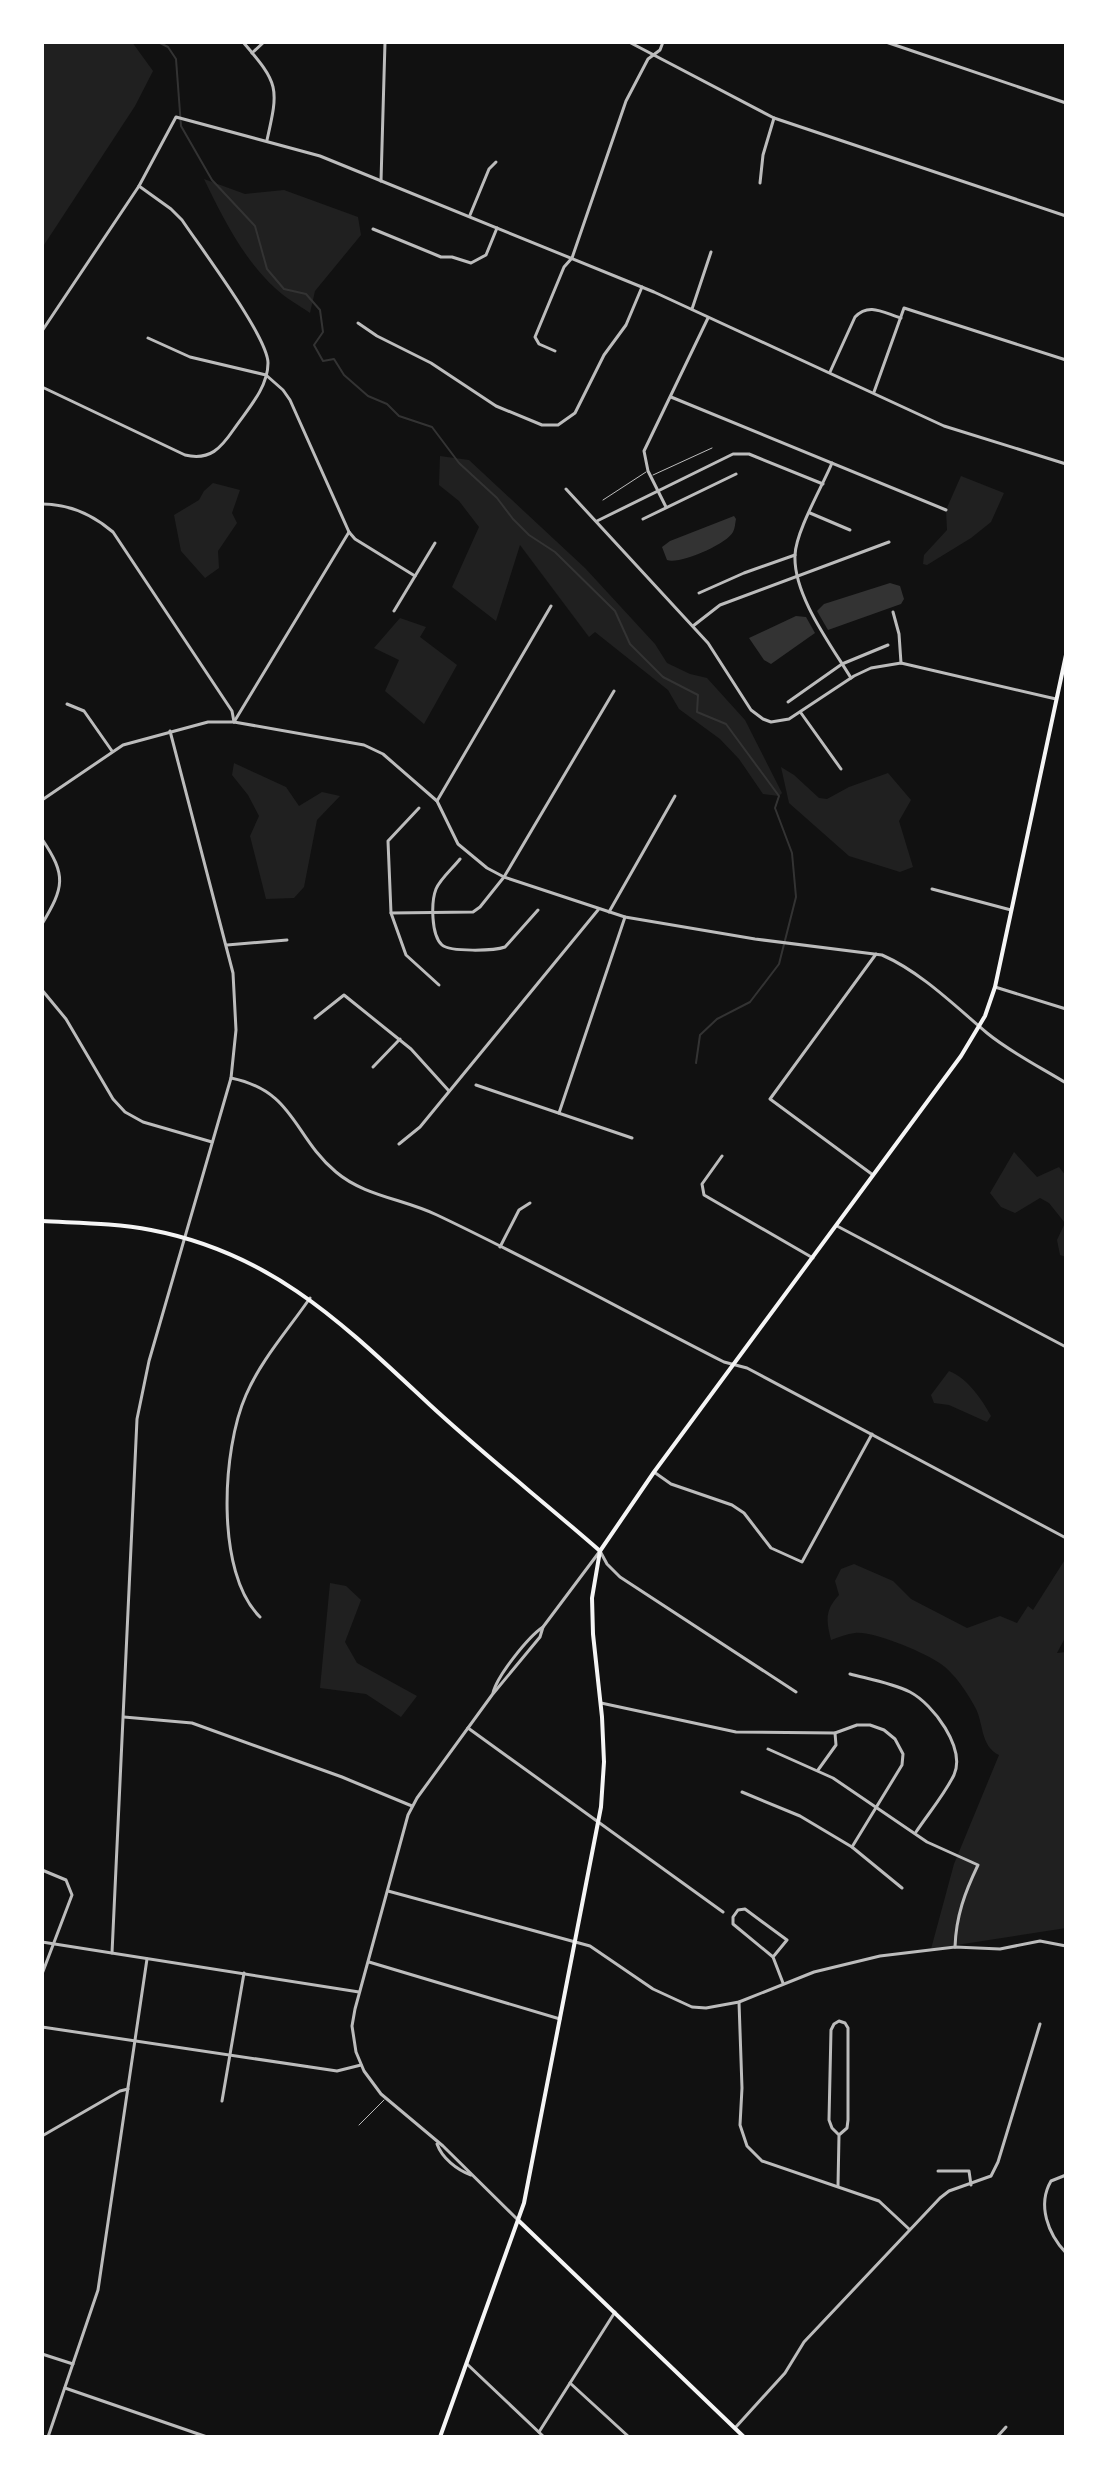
<svg xmlns="http://www.w3.org/2000/svg" width="1108" height="2479" viewBox="0 0 1108 2479" font-family="'Space Grotesk',sans-serif">
	<style>
		.green { fill: #202020 }
		.water { fill: #333 }
		.lines { fill: none; stroke-linecap: round; stroke-linejoin: round }
		.stream { stroke: #333; stroke-width: 2 }
		.service { stroke: #bcbcbc; stroke-width: 1 }
		.minor { stroke: #bcbcbc; stroke-width: 3 }
		.tertiary { stroke: #bcbcbc; stroke-width: 3 }
		.primary { stroke: #f5f5f5; stroke-width: 4 }
	</style>
	<rect width="100%" height="100%" fill="#111"/>
	<g class="green">
		<polygon points="42,42 132,42 153,71 135,106 42,248"/>
		<path d="M 204,179 L 245,194 L 284,190 L 358,217 L 361,235 L 315,291 L 310,313 C 299,305 285,298 275,288 C 243,259 222,216 204,179 Z"/>
		<polygon points="440,456 469,460 585,568 655,644 667,663 690,674 707,678 745,720 782,793 779,796 763,794 739,759 720,739 679,709 668,690 595,632 589,637 520,545 496,621 452,587 479,527 459,501 439,485"/>
		<polygon points="961,476 1004,493 991,522 971,538 927,565 923,564 924,555 947,530 946,510"/>
		<polygon points="213,483 240,490 232,513 237,523 218,551 219,568 205,578 181,551 174,515 199,500 204,491"/>
		<polygon points="400,618 426,627 420,637 457,665 424,724 385,691 399,660 374,648"/>
		<polygon points="234,763 286,787 299,806 322,792 340,796 317,820 304,887 294,898 266,899 250,836 259,816 248,795 232,775"/>
		<polygon points="781,767 794,775 819,798 827,799 849,787 888,773 911,800 899,821 913,867 900,872 849,856 789,803"/>
		<polygon points="1014,1152 1037,1177 1059,1167 1066,1176 1066,1257 1060,1255 1057,1240 1065,1223 1049,1203 1040,1198 1015,1213 1001,1207 990,1193"/>
		<path d="M 949,1371 C 967,1378 982,1399 991,1416 L 987,1422 L 949,1405 L 934,1403 L 931,1395 Z"/>
		<path d="M 1066,1558 L 1066,1636 L 1057,1653 L 1066,1652 L 1066,1928 L 931,1949 L 954,1864 L 999,1755 C 980,1746 984,1723 975,1707 C 967,1692 954,1673 941,1664 C 926,1653 872,1630 855,1633 C 847,1634 839,1637 831,1640 C 826,1620 825,1610 839,1595 L 835,1581 L 841,1569 L 854,1564 L 893,1581 L 911,1599 L 967,1628 L 1000,1616 L 1017,1623 L 1028,1606 L 1033,1610 Z"/>
		<polygon points="330,1583 346,1586 361,1600 345,1642 357,1663 417,1696 401,1717 366,1694 320,1688"/>
	</g>
	<g class="water">
		<path d="M 734,516 L 736,519 C 735,524 735,528 733,532 C 727,544 679,565 667,560 L 662,547 L 670,541 Z"/>
		<polygon points="890,583 900,586 904,599 901,604 828,630 817,611 824,604"/>
		<polygon points="796,616 806,617 815,633 771,664 764,660 749,638"/>
	</g>
	<g class="lines">
		<polyline class="stream" points="158,42 168,47 176,59 181,126 212,180 255,226 267,269 284,289 306,294 320,310 323,332 314,345 323,361 334,359 344,375 368,396 387,404 399,416 432,427 459,463 497,498 513,519 529,535 555,552 615,611 630,644 663,677 698,695 697,712 726,724 779,796 775,808 792,853 796,897 779,964 750,1002 717,1019 700,1035 696,1063"/>
		<g class="service">
			<polyline points="653,475 712,448"/>
			<polyline points="603,500 646,472"/>
			<polyline points="359,2125 384,2100"/>
		</g>
		<g class="minor">
			<path d="M 243,42 C 279,84 279,87 267,140"/>
			<polyline points="629,42 774,118 1066,216"/>
			<polyline points="886,42 1066,103"/>
			<polyline points="252,53 264,42"/>
			<polyline points="381,181 385,42"/>
			<polyline points="760,183 763,155 774,118"/>
			<polyline points="470,215 489,169 496,162"/>
			<polyline points="373,229 441,257 452,257 471,263 486,255 497,228"/>
			<polyline points="692,309 711,252"/>
			<polyline points="358,323 377,336 431,363 496,406 542,425 558,425 575,413 604,355 626,325 642,287"/>
			<polyline points="42,331 139,186 176,117 320,156 654,292 944,426 1066,464"/>
			<polyline points="148,338 190,357 266,375 283,390 290,400 349,532 355,539 415,576"/>
			<polyline points="555,351 539,344 535,337 564,267 572,258 626,101 648,59 660,50 663,42"/>
			<path d="M 830,372 L 855,317 C 869,302 884,313 901,318"/>
			<path d="M 42,387 L 185,455 C 210,461 221,448 234,429 C 247,410 268,388 268,363 C 268,337 200,247 182,220 L 171,209 L 139,186"/>
			<polyline points="874,392 904,308 1066,360"/>
			<polyline points="671,397 946,510"/>
			<path d="M 832,463 C 822,487 796,531 795,555 C 793,595 831,645 851,678"/>
			<polyline points="566,489 708,643 751,710 763,719 771,722 789,719 854,676 871,668 901,663 1056,699"/>
			<path d="M 42,504 C 70,504 92,514 113,532 L 232,711 L 234,722"/>
			<polyline points="666,507 648,471 644,451 708,318"/>
			<polyline points="810,513 850,530"/>
			<polyline points="643,519 736,474"/>
			<polyline points="597,521 733,454 749,454 823,484"/>
			<polyline points="699,593 744,573 795,555"/>
			<polyline points="394,611 435,543"/>
			<polyline points="893,612 899,634 901,663"/>
			<polyline points="693,626 720,605 889,542"/>
			<polyline points="788,702 842,664 888,645"/>
			<polyline points="67,704 84,711 112,751"/>
			<polyline points="801,713 841,769"/>
			<polyline points="234,722 349,532"/>
			<path d="M 42,800 L 123,745 L 208,722 L 234,722 L 364,745 L 383,754 L 437,801 L 458,844 L 487,868 L 504,877 L 625,917 L 755,939 L 882,955 C 921,972 955,1006 987,1033 C 1010,1052 1040,1067 1066,1083"/>
			<polyline points="437,801 551,606"/>
			<polyline points="419,808 388,841 391,913 406,955 439,985"/>
			<path d="M 42,839 C 67,876 64,887 42,924"/>
			<path d="M 460,859 C 453,868 440,879 436,889 C 431,902 431,935 442,945 C 450,952 494,951 505,947 L 538,910"/>
			<polyline points="932,889 1011,910"/>
			<polyline points="609,912 675,796"/>
			<polyline points="391,913 473,912 480,907 504,877 614,691"/>
			<polyline points="227,945 287,940"/>
			<polyline points="995,987 1066,1009"/>
			<polyline points="42,990 66,1019 113,1099 125,1112 143,1122 212,1142"/>
			<polyline points="315,1018 344,995 411,1049 449,1091"/>
			<polyline points="373,1067 400,1039"/>
			<path d="M 231,1078 C 295,1091 293,1136 336,1172 C 364,1196 404,1199 437,1215 C 534,1261 628,1313 724,1362 L 747,1368 L 1066,1538"/>
			<polyline points="476,1085 632,1138"/>
			<polyline points="559,1113 625,917"/>
			<polyline points="399,1144 420,1127 598,910"/>
			<polyline points="722,1156 702,1184 704,1195 813,1258"/>
			<polyline points="873,1175 770,1099 876,954"/>
			<polyline points="837,1226 1066,1347"/>
			<polyline points="500,1247 519,1210 530,1203"/>
			<polyline points="654,1472 671,1484 732,1505 744,1513 771,1548 802,1562 872,1434"/>
			<polyline points="600,1551 607,1564 620,1577 796,1692"/>
			<path d="M 260,1617 C 215,1573 222,1449 246,1395 C 261,1360 288,1330 310,1298"/>
			<path d="M 850,1674 C 869,1679 892,1683 910,1692 C 933,1704 966,1748 954,1775 C 944,1795 928,1814 916,1832"/>
			<polyline points="601,1703 736,1732 835,1733 857,1725 870,1725 884,1730 895,1739 903,1754 902,1765 852,1847"/>
			<polyline points="124,1717 192,1723 342,1777 412,1806"/>
			<polyline points="468,1728 723,1912"/>
			<path d="M 768,1749 L 833,1778 L 927,1842 L 978,1865 C 965,1892 956,1916 955,1947"/>
			<polyline points="818,1770 836,1745 835,1733"/>
			<polyline points="742,1792 800,1816 852,1847 902,1888"/>
			<polyline points="42,1870 66,1880 72,1895 42,1974"/>
			<polyline points="388,1891 590,1946 653,1989 692,2007 706,2008 739,2002 814,1972 880,1956 955,1947 1000,1949 1040,1941 1066,1946"/>
			<polyline points="112,1953 137,1419 149,1361 231,1078 236,1030 233,973 170,731"/>
			<polyline points="773,1957 787,1940 745,1909 738,1910 733,1917 733,1924 773,1957 783,1983"/>
			<polyline points="369,1962 560,2019"/>
			<polyline points="739,2002 742,2088 740,2125 747,2146 762,2161 879,2201 909,2229"/>
			<polyline points="222,2101 244,1973"/>
			<polyline points="42,2136 120,2091 128,2089"/>
			<polyline points="938,2171 969,2171 971,2185"/>
			<path d="M 1066,2175 L 1051,2181 C 1037,2205 1048,2234 1066,2253"/>
			<polyline points="838,2186 839,2135 847,2128 848,2120 848,2028 845,2023 839,2021 834,2024 831,2030 829,2120 832,2128 839,2135"/>
			<polyline points="42,2354 73,2364"/>
			<polyline points="467,2364 544,2437"/>
			<polyline points="570,2383 629,2437"/>
			<polyline points="65,2388 207,2437"/>
			<polyline points="735,2428 785,2373 804,2342 940,2198 949,2191 991,2176 998,2162 1040,2024"/>
			<polyline points="539,2432 615,2312"/>
			<polyline points="48,2437 98,2290 147,1959"/>
			<polyline points="997,2437 1006,2427"/>
		</g>
		<g class="tertiary">
			<path d="M 493,1693 C 497,1676 528,1637 543,1627"/>
			<polyline points="42,1942 359,1992"/>
			<polyline points="42,2027 337,2071 361,2065"/>
			<path d="M 437,2144 C 442,2158 457,2170 471,2175"/>
			<polyline points="518,2220 443,2146 381,2094 364,2071 356,2052 352,2026 355,2009 408,1815 417,1798 492,1695 540,1637 543,1627 600,1551"/>
		</g>
		<g class="primary">
			<path d="M 42,1221 C 78,1223 115,1223 151,1230 C 272,1253 343,1324 429,1404 C 484,1455 543,1501 600,1551"/>
			<polyline points="519,2221 744,2437"/>
			<polyline points="440,2437 524,2203 601,1807 604,1762 602,1717 593,1634 592,1598 600,1551 654,1472 961,1056 985,1016 995,987 1066,655"/>
		</g>
	</g>
	<rect width="1108" height="2479" fill="none" stroke="#ffffff" stroke-width="88"/>
</svg>
